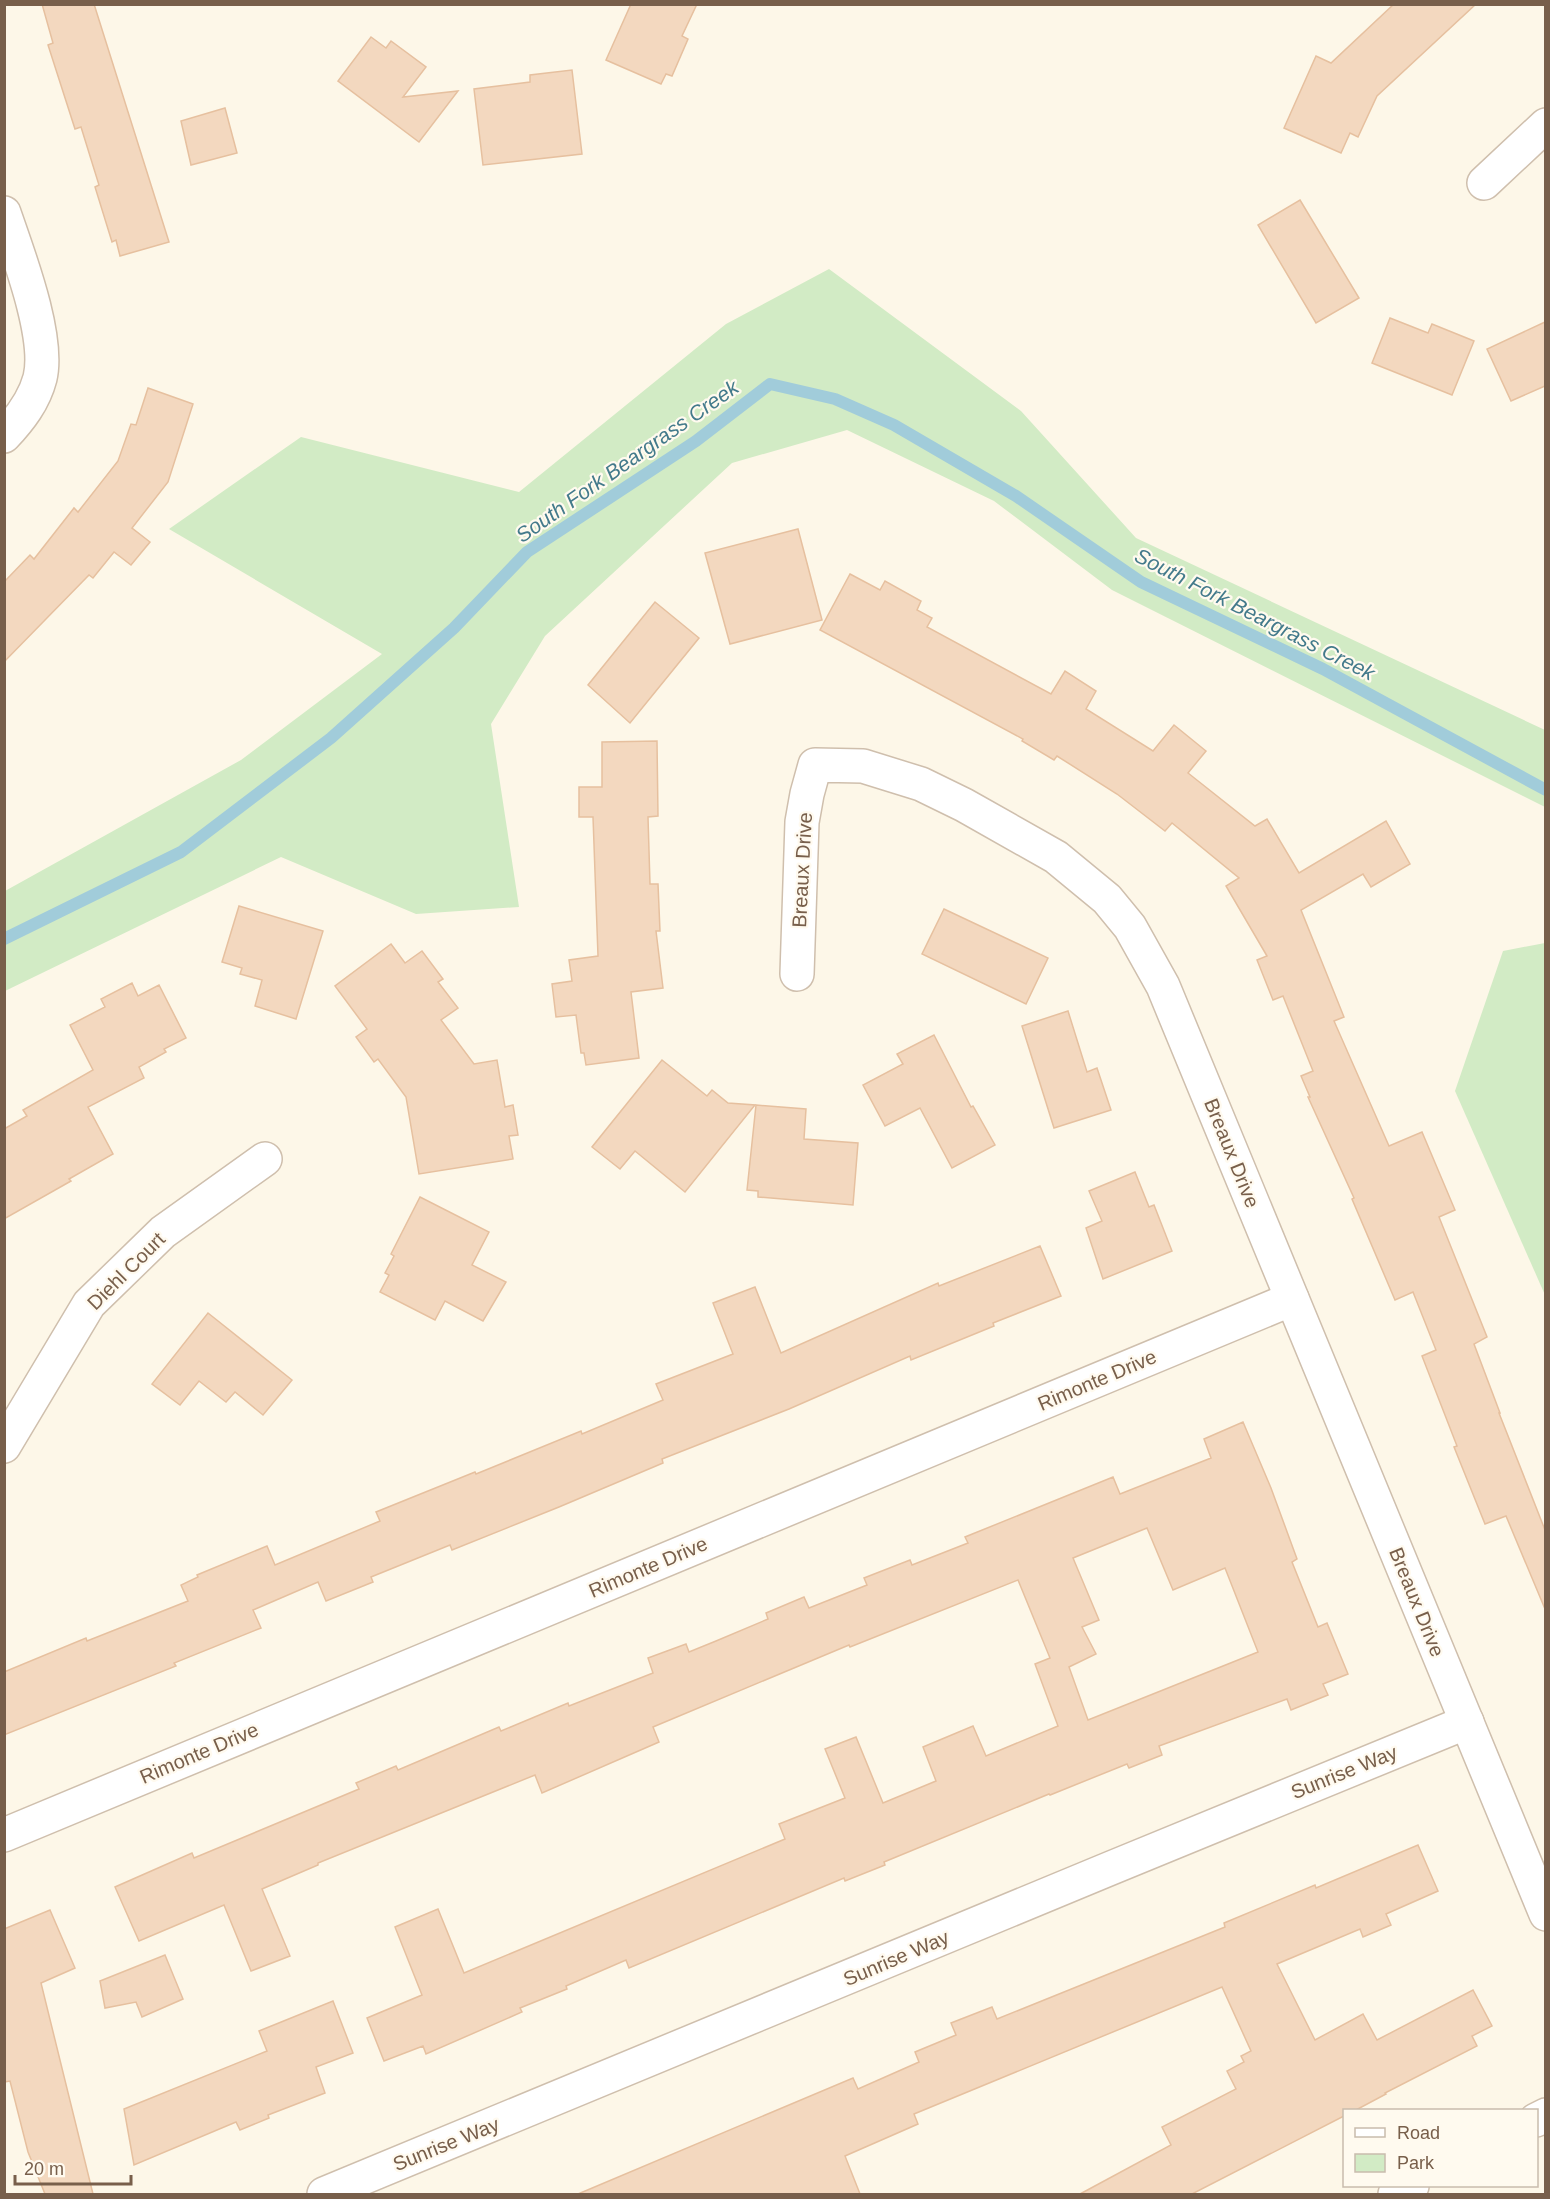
<svg xmlns="http://www.w3.org/2000/svg" width="1550" height="2199" viewBox="0 0 1550 2199" font-family="Helvetica,sans-serif">
	<style>
		.green { fill: #d2ebc5 }
		.lines { fill: none; stroke-linecap: round; stroke-linejoin: round }
		.stream { stroke: #a1ccda; stroke-width: 12 }
		.building { fill: #f3d8bf; stroke: #e6c09f; stroke-width: 1.5; fill-rule: evenodd }
		.street-casing { stroke: #cfbfad; stroke-width: 36 }
		.street { stroke: #fff; stroke-width: 33 }
		.labels { text-anchor: middle; dominant-baseline: central; stroke-width: 4.5; stroke-linejoin: round; paint-order: stroke }
		.street-label { font-size: 20px; fill: #785f4b; stroke: #fffaef }
		.water-label { font-size: 21px; font-style: italic; fill: #437a8b; stroke: #fffaef }
	</style>
	<rect width="100%" height="100%" fill="#fdf7e8"/>
	<g class="green">
		<polygon points="829,269 1021,411 1136,538 1545,730 1545,807 1112,590 994,501 847,430 732,463 545,636 491,724 519,907 416,914 281,857 5,991 5,891 241,760 382,654 169,529 301,437 519,492 726,324"/>
		<polygon points="1545,943 1546,943 1545,1295 1455,1091 1503,951"/>
	</g>
	<g class="lines">
		<polyline class="stream" points="4,939 181,852 331,738 454,628 527,552 696,441 770,384 835,399 894,425 1016,496 1141,582 1323,669 1546,790"/>
	</g>
	<g class="building">
		<polygon points="42,4 94,4 169,242 120,256 116,240 112,242 95,187 99,185 81,127 75,129 48,45 53,43"/>
		<polygon points="631,4 697,4 682,36 688,39 672,76 666,74 661,84 606,60"/>
		<polygon points="1394,4 1476,4 1377,96 1358,137 1350,133 1341,153 1284,128 1316,56 1331,63"/>
		<polygon points="371,37 386,48 391,41 426,67 403,97 458,91 419,142 338,81"/>
		<polygon points="572,70 582,154 483,165 474,89 530,82 530,75"/>
		<polygon points="225,108 237,153 191,165 181,121"/>
		<polygon points="1300,200 1359,298 1316,323 1258,225"/>
		<polygon points="1390,318 1428,333 1432,324 1474,341 1452,395 1372,363"/>
		<polygon points="1545,322 1545,386 1511,401 1487,349"/>
		<polygon points="148,388 193,404 168,482 132,528 150,542 131,565 114,552 93,578 89,575 4,662 4,582 30,555 34,559 74,508 78,512 118,461 131,424 136,425"/>
		<polygon points="798,529 822,620 730,644 705,553"/>
		<polygon points="850,574 880,590 885,581 921,601 917,610 932,618 927,627 1051,694 1065,671 1096,691 1086,709 1153,751 1174,725 1206,751 1188,773 1255,826 1267,819 1299,873 1386,821 1410,864 1371,887 1363,874 1301,910 1344,1017 1334,1021 1389,1146 1422,1132 1455,1210 1439,1217 1487,1337 1474,1344 1500,1413 1499,1413 1545,1530 1545,1609 1506,1516 1485,1524 1454,1447 1457,1446 1422,1356 1436,1350 1413,1292 1395,1300 1352,1199 1354,1198 1308,1097 1310,1097 1301,1076 1313,1071 1283,996 1273,1000 1257,960 1267,956 1226,886 1239,878 1172,823 1165,831 1117,794 1057,756 1054,760 1022,741 1023,739 820,630"/>
		<polygon points="655,602 699,638 630,723 588,685"/>
		<polygon points="657,741 658,816 648,817 650,884 658,884 660,931 656,931 663,988 631,992 639,1058 586,1065 584,1053 581,1053 576,1015 556,1017 552,984 572,981 569,960 598,956 593,817 579,817 579,787 602,787 602,742"/>
		<polygon points="239,906 323,931 296,1019 255,1006 262,980 240,974 242,968 222,962"/>
		<polygon points="944,909 1048,958 1026,1004 922,954"/>
		<polygon points="391,944 405,963 422,951 443,979 438,982 458,1008 441,1020 474,1064 497,1060 505,1107 513,1105 518,1135 509,1136 513,1159 419,1174 406,1097 378,1059 374,1062 356,1037 367,1029 335,986"/>
		<polygon points="132,983 138,996 159,985 186,1038 164,1049 166,1052 139,1067 144,1078 88,1107 113,1154 69,1179 71,1181 4,1219 4,1129 27,1116 23,1110 93,1070 70,1025 105,1007 101,999"/>
		<polygon points="1068,1011 1087,1072 1097,1068 1111,1110 1054,1128 1022,1026"/>
		<polygon points="934,1035 971,1107 973,1106 995,1145 952,1168 920,1108 885,1126 863,1085 903,1064 897,1054"/>
		<polygon points="662,1060 707,1096 712,1090 728,1103 755,1105 685,1192 635,1151 620,1169 592,1147"/>
		<polygon points="756,1105 806,1109 804,1139 858,1143 853,1205 758,1197 758,1191 747,1190"/>
		<polygon points="1135,1172 1149,1207 1154,1205 1172,1251 1103,1279 1086,1228 1102,1221 1089,1191"/>
		<polygon points="420,1197 489,1232 472,1265 506,1282 483,1321 445,1301 435,1320 380,1292 389,1275 385,1273 394,1256 391,1254"/>
		<polygon points="1040,1246 1061,1296 993,1323 994,1326 911,1360 910,1356 789,1409 662,1459 663,1463 559,1507 452,1550 450,1545 371,1577 373,1582 326,1601 318,1582 253,1610 261,1628 174,1663 176,1666 4,1735 4,1672 86,1638 87,1641 188,1601 181,1585 198,1577 197,1575 267,1546 275,1565 380,1521 376,1512 475,1472 476,1474 581,1431 582,1434 663,1400 656,1384 733,1354 713,1303 755,1287 781,1353 938,1283 939,1286"/>
		<polygon points="208,1313 292,1380 263,1415 235,1392 226,1402 199,1381 180,1405 152,1384"/>
		<path d="M 1243,1422 L 1271,1488 L 1297,1559 L 1292,1562 L 1318,1627 L 1327,1623 L 1348,1674 L 1323,1684 L 1328,1695 L 1291,1710 L 1287,1699 L 1159,1746 L 1162,1755 L 1129,1768 L 1127,1764 L 1050,1795 L 1049,1794 L 884,1862 L 885,1865 L 845,1881 L 844,1878 L 629,1968 L 626,1960 L 566,1986 L 567,1989 L 520,2008 L 522,2012 L 426,2054 L 423,2046 L 384,2061 L 367,2018 L 422,1995 L 395,1927 L 438,1909 L 464,1973 L 785,1839 L 779,1824 L 845,1798 L 825,1749 L 856,1737 L 883,1803 L 936,1781 L 923,1747 L 973,1726 L 986,1756 L 1058,1726 L 1035,1664 L 1050,1658 L 1018,1580 L 850,1647 L 849,1645 L 653,1727 L 659,1742 L 542,1793 L 535,1775 L 318,1863 L 318,1865 L 262,1889 L 290,1956 L 251,1971 L 224,1905 L 139,1941 L 115,1887 L 192,1853 L 194,1858 L 359,1789 L 356,1783 L 396,1766 L 398,1770 L 499,1727 L 501,1731 L 568,1703 L 569,1706 L 653,1673 L 648,1658 L 686,1644 L 689,1652 L 716,1641 L 768,1619 L 766,1613 L 804,1597 L 809,1608 L 867,1585 L 864,1578 L 910,1560 L 912,1565 L 968,1543 L 965,1537 L 1113,1477 L 1120,1494 L 1211,1458 L 1204,1439 ZM 1147,1528 L 1173,1590 L 1225,1568 L 1258,1652 L 1088,1720 L 1069,1667 L 1096,1654 L 1082,1627 L 1099,1620 L 1073,1558 Z"/>
		<polygon points="1418,1845 1438,1891 1386,1914 1391,1925 1363,1937 1360,1929 1277,1964 1315,2040 1363,2014 1377,2040 1473,1990 1492,2026 1472,2036 1477,2046 1385,2093 1386,2094 1356,2110 1344,2110 1344,2116 1192,2194 1080,2194 1171,2145 1162,2127 1236,2089 1227,2071 1244,2062 1241,2056 1251,2051 1222,1987 914,2114 918,2124 845,2156 860,2194 578,2194 853,2078 858,2089 919,2062 915,2052 956,2035 951,2023 992,2007 997,2019 1225,1927 1224,1923 1315,1885 1316,1888"/>
		<polygon points="50,1910 75,1968 41,1983 93,2194 45,2194 28,2152 10,2081 4,2082 4,1929"/>
		<polygon points="165,1955 183,1999 142,2017 136,2002 105,2008 100,1981"/>
		<polygon points="333,2001 353,2053 316,2067 325,2093 268,2115 269,2118 240,2130 236,2122 134,2165 124,2109 267,2051 259,2031"/>
	</g>
	<g class="lines">
		<g class="street-casing">
			<g id="street">
				<polyline points="1484,183 1546,125"/>
				<path d="M 4,213 C 18,254 50,337 40,378 C 34,401 20,419 4,436"/>
				<polyline points="797,974 802,822 807,794 815,765 863,766 921,784 964,805 1056,857 1107,899 1130,927 1163,986 1546,1914"/>
				<polyline points="4,1446 89,1304 163,1232 265,1159"/>
				<polyline points="4,1835 1292,1299"/>
				<polyline points="1536,2120 1546,2115"/>
				<path d="M 324,2194 C 705,2038 1085,1877 1467,1722"/>
				<polyline points="1395,2194 1412,2186"/>
			</g>
		</g>
		<use href="#street" class="street"/>
	</g>
	<g class="labels">
		<g class="street-label">
			<text transform="translate(802 870) rotate(-87)">Breaux Drive</text>
			<text transform="translate(1232 1153) rotate(68)">Breaux Drive</text>
			<text transform="translate(126 1271) rotate(-45)">Diehl Court</text>
			<text transform="translate(1097 1380) rotate(-23)">Rimonte Drive</text>
			<text transform="translate(648 1567) rotate(-23)">Rimonte Drive</text>
			<text transform="translate(1417 1602) rotate(68)">Breaux Drive</text>
			<text transform="translate(199 1753) rotate(-23)">Rimonte Drive</text>
			<text transform="translate(1344 1772) rotate(-22)">Sunrise Way</text>
			<text transform="translate(896 1958) rotate(-23)">Sunrise Way</text>
			<text transform="translate(446 2144) rotate(-22)">Sunrise Way</text>
		</g>
		<g class="water-label">
			<text transform="translate(627 461) rotate(-35)">South Fork Beargrass Creek</text>
			<text transform="translate(1255 614) rotate(27)">South Fork Beargrass Creek</text>
		</g>
	</g>
	<rect width="1550" height="2199" fill="none" stroke="#785f4b" stroke-width="12"/>
	<rect x="1343" y="2109" width="195" height="78" fill="#fffaef" stroke="#c9bcad" stroke-width="1.5"/>
	<rect x="1355" y="2128" width="30" height="9" fill="#ffffff" stroke="#c9bcad" stroke-width="1.5"/>
	<text x="1397" y="2139" font-size="18" fill="#785f4b">Road</text>
	<rect x="1355" y="2154" width="30" height="18" fill="#d2ebc5" stroke="#c9bcad" stroke-width="1.5"/>
	<text x="1397" y="2169" font-size="18" fill="#785f4b">Park</text>
	<path d="M15 2175v9h116v-9" fill="none" stroke="#785f4b" stroke-width="3"/>
	<text x="24" y="2175" font-size="18" fill="#785f4b" stroke="#fffaef" stroke-width="4.5" paint-order="stroke">20 m</text>
</svg>
